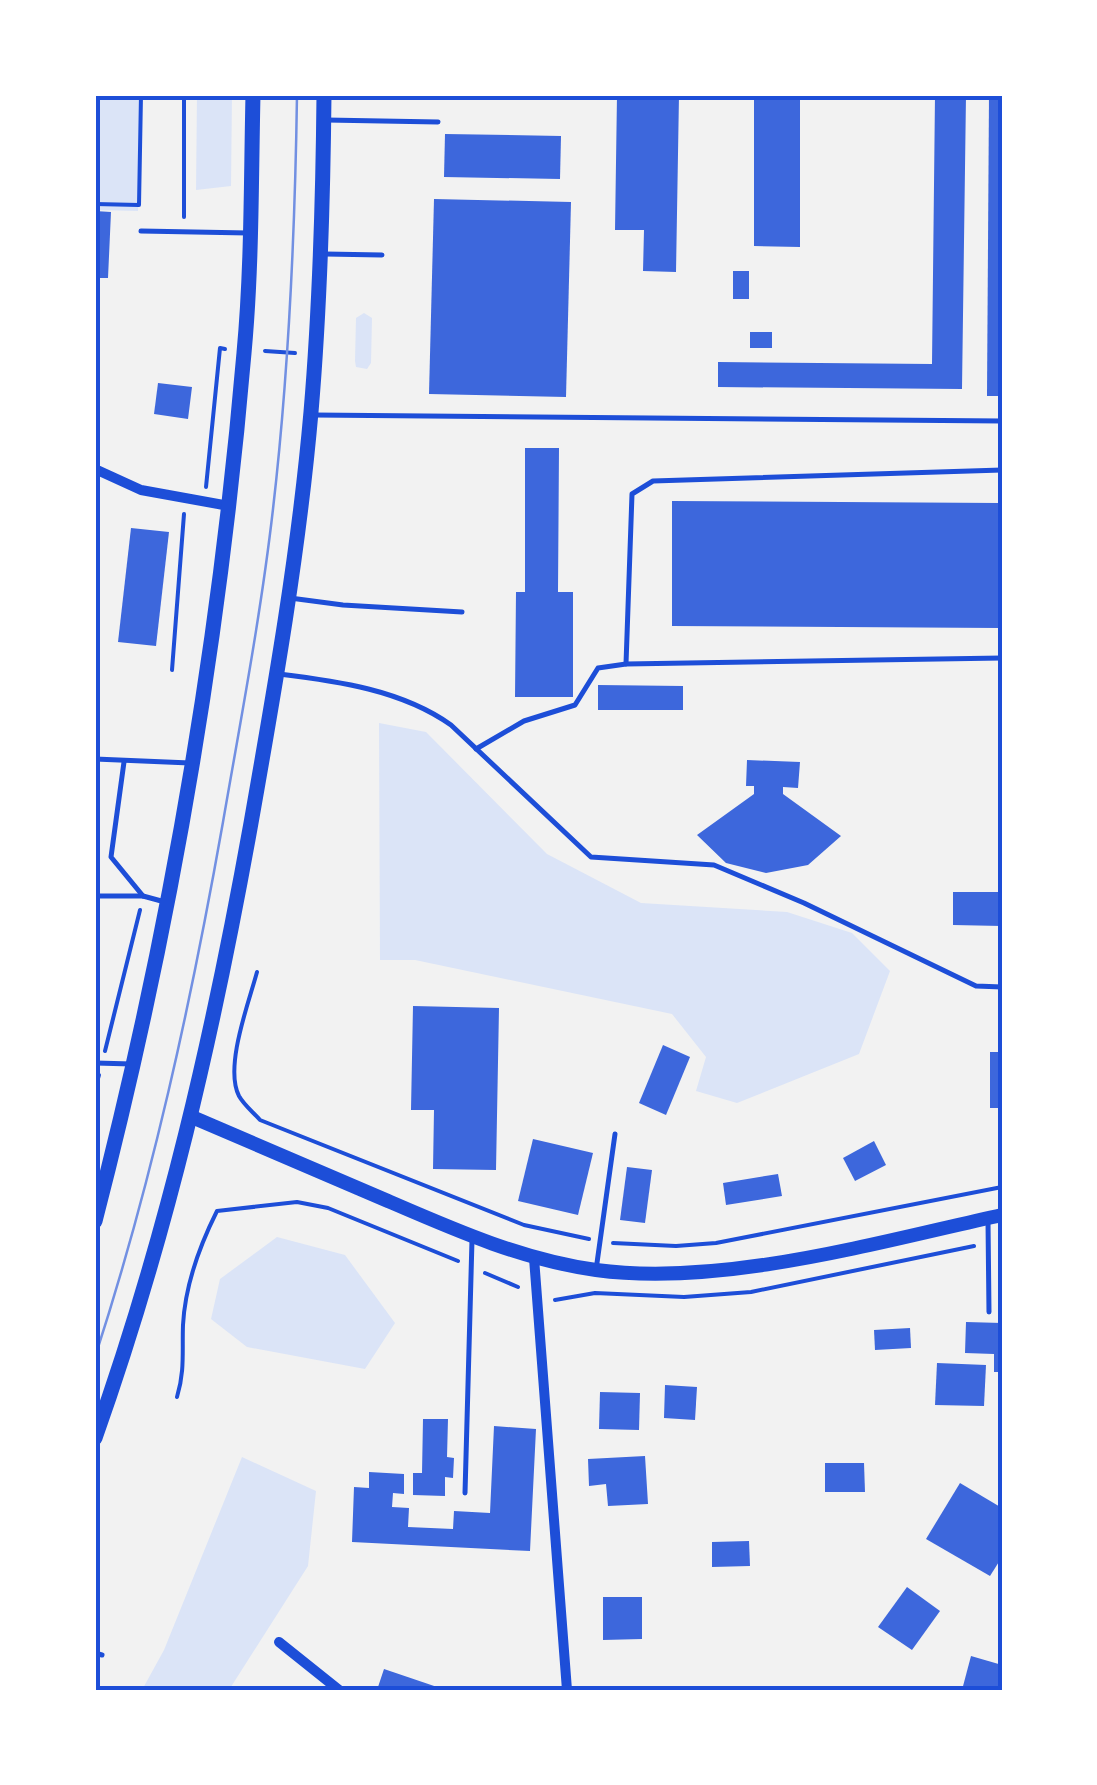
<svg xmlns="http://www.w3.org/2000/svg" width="1097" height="1785" viewBox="0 0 1097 1785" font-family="'Work Sans',sans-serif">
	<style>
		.green { fill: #dbe4f7 }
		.building { fill: #3d67dc }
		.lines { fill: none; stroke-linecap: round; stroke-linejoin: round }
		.path { stroke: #1d4ed8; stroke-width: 4 }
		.service { stroke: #1d4ed8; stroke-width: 5 }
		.minor { stroke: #1d4ed8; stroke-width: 10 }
		.tertiary { stroke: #1d4ed8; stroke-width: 14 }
		.secondary { stroke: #1d4ed8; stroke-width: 15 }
		.tram { stroke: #7290e2; stroke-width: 2.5 }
		.neatline { fill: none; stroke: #1d4ed8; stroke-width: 4 }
	</style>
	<rect width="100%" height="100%" fill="#f2f2f2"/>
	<g class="green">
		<polygon points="95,95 141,95 138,211 95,210"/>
		<polygon points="197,95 232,95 231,186 196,190"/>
		<polygon points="364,313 372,318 371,363 367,369 356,367 355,361 356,318"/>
		<polygon points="379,723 426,732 547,854 641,903 787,912 852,933 890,971 859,1054 737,1103 696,1091 706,1057 672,1014 415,960 380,960"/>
		<polygon points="277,1237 345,1255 395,1323 365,1369 247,1347 211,1319 220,1279"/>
		<polygon points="242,1457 316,1491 308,1566 229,1690 142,1690 164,1650"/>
	</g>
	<g class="building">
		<polygon points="617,95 679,95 676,272 643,271 644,230 615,230"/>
		<polygon points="754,95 800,95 800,247 754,246"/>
		<polygon points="935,95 966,95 962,389 718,387 718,362 932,364"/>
		<polygon points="989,95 1002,95 1002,396 987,396"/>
		<polygon points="445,134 561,136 560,179 444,177"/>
		<polygon points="434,199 571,202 566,397 429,394"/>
		<polygon points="95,211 111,212 108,278 99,278 98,293 95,293"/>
		<rect x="733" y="271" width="16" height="28"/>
		<rect x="750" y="332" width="22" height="16"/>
		<polygon points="158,383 192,387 188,419 154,414"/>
		<polygon points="525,448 559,448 558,592 573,592 573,697 515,697 516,592 525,592"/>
		<polygon points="672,501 999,503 999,628 672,626"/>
		<polygon points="131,528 169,532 156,646 118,642"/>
		<polygon points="598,685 683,686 683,710 598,710"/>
		<polygon points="747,760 800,762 798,788 783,787 783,794 841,836 808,865 766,873 726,863 697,835 754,794 754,786 746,786"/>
		<polygon points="953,892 1002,892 1002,926 953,925"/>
		<polygon points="413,1006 499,1008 496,1170 433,1169 434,1110 411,1110"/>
		<polygon points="663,1045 690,1057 666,1115 639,1103"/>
		<rect x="990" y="1052" width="12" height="56"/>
		<polygon points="533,1139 593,1153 578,1215 518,1201"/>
		<polygon points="874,1141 886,1165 855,1181 843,1158"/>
		<polygon points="627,1167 652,1170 645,1223 620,1220"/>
		<polygon points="778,1174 782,1196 726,1205 723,1183"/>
		<polygon points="966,1322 1002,1323 1002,1372 994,1372 994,1354 965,1353"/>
		<polygon points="910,1328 911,1348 875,1350 874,1330"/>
		<polygon points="937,1363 986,1365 984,1406 935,1405"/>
		<polygon points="665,1385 697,1387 695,1420 664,1418"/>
		<polygon points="600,1392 640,1393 639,1430 599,1429"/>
		<polygon points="423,1419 448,1419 447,1457 454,1458 453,1478 445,1477 445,1496 413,1495 413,1473 422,1473"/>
		<polygon points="494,1426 536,1429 530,1551 352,1542 354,1487 369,1488 369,1472 404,1474 404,1494 393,1493 392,1507 409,1508 408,1527 453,1529 454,1511 490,1513"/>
		<polygon points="645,1456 648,1504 608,1506 606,1484 589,1486 588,1459"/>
		<polygon points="825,1463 864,1463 865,1492 825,1492"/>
		<polygon points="960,1483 1002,1508 1002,1557 990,1576 926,1539"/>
		<polygon points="749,1541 750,1566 712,1567 712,1542"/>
		<polygon points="907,1587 940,1611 912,1650 878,1627"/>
		<polygon points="603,1597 642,1597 642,1639 603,1640"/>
		<polygon points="971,1656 1002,1665 999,1690 962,1690"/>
		<polygon points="384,1669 443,1689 442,1690 377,1690"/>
	</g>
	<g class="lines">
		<g class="path">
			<polyline points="95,204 139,205 141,95"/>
			<polyline points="184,217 184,95"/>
			<polyline points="265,351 295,353"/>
			<polyline points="206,487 220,348 225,349"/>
			<polyline points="172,670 184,514"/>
			<path d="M 257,972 C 249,1002 224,1067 239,1096 C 244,1105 253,1112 260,1120 L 524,1225 L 589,1239"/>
			<polyline points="105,1051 140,910"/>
			<polyline points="95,1089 99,1075"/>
			<polyline points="613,1243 676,1246 716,1243 1002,1187"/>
			<polyline points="485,1273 518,1287"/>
			<polyline points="555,1300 595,1293 684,1297 751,1292 974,1246"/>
			<path d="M 177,1397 C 185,1371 182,1351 183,1325 C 185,1287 200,1245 217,1211 L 297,1202 L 328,1208 L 458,1261"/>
		</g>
		<g class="service">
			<polyline points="326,120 438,122"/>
			<polyline points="141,231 248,233"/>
			<polyline points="325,254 382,255"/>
			<polyline points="314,415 1002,421"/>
			<polyline points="290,598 343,605 462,612"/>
			<polyline points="626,664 632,494 653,481 1002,470"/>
			<path d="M 279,674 C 337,681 402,690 451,725 L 591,857 L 714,865 L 804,903 L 976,986 L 1002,987"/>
			<polyline points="476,749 524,721 575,705 598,668 626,664 1002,658"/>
			<polyline points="95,759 190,763"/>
			<polyline points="124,762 111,857 143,896"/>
			<polyline points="95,896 143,896 165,902"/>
			<polyline points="95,1063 132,1064"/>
			<polyline points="988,1221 989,1312"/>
			<polyline points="596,1270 615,1134"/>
			<polyline points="465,1493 472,1240"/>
			<polyline points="95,1653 102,1655"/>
		</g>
		<g class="minor">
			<polyline points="95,469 141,490 229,506"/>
			<polyline points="534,1258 567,1690"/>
			<polyline points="279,1642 339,1690"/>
		</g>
		<path class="tertiary" d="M 192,1117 C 257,1145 322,1173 388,1201 C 455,1230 523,1260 596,1270 C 723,1287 878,1242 1002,1215"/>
		<g class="secondary">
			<path d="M 95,1221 C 169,936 219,646 244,353 C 252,267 251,181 253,95"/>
			<path d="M 95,1438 C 167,1235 213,1035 251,823 C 275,687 299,550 311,412 C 320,306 323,201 324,95"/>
		</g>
		<path class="tram" d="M 95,1357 C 152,1182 191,1003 223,822 C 241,718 261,614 273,509 C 289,371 295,234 297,95"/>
	</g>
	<rect width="1097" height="1785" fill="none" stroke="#ffffff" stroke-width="195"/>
	<rect x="98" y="98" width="902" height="1590" class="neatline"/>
</svg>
